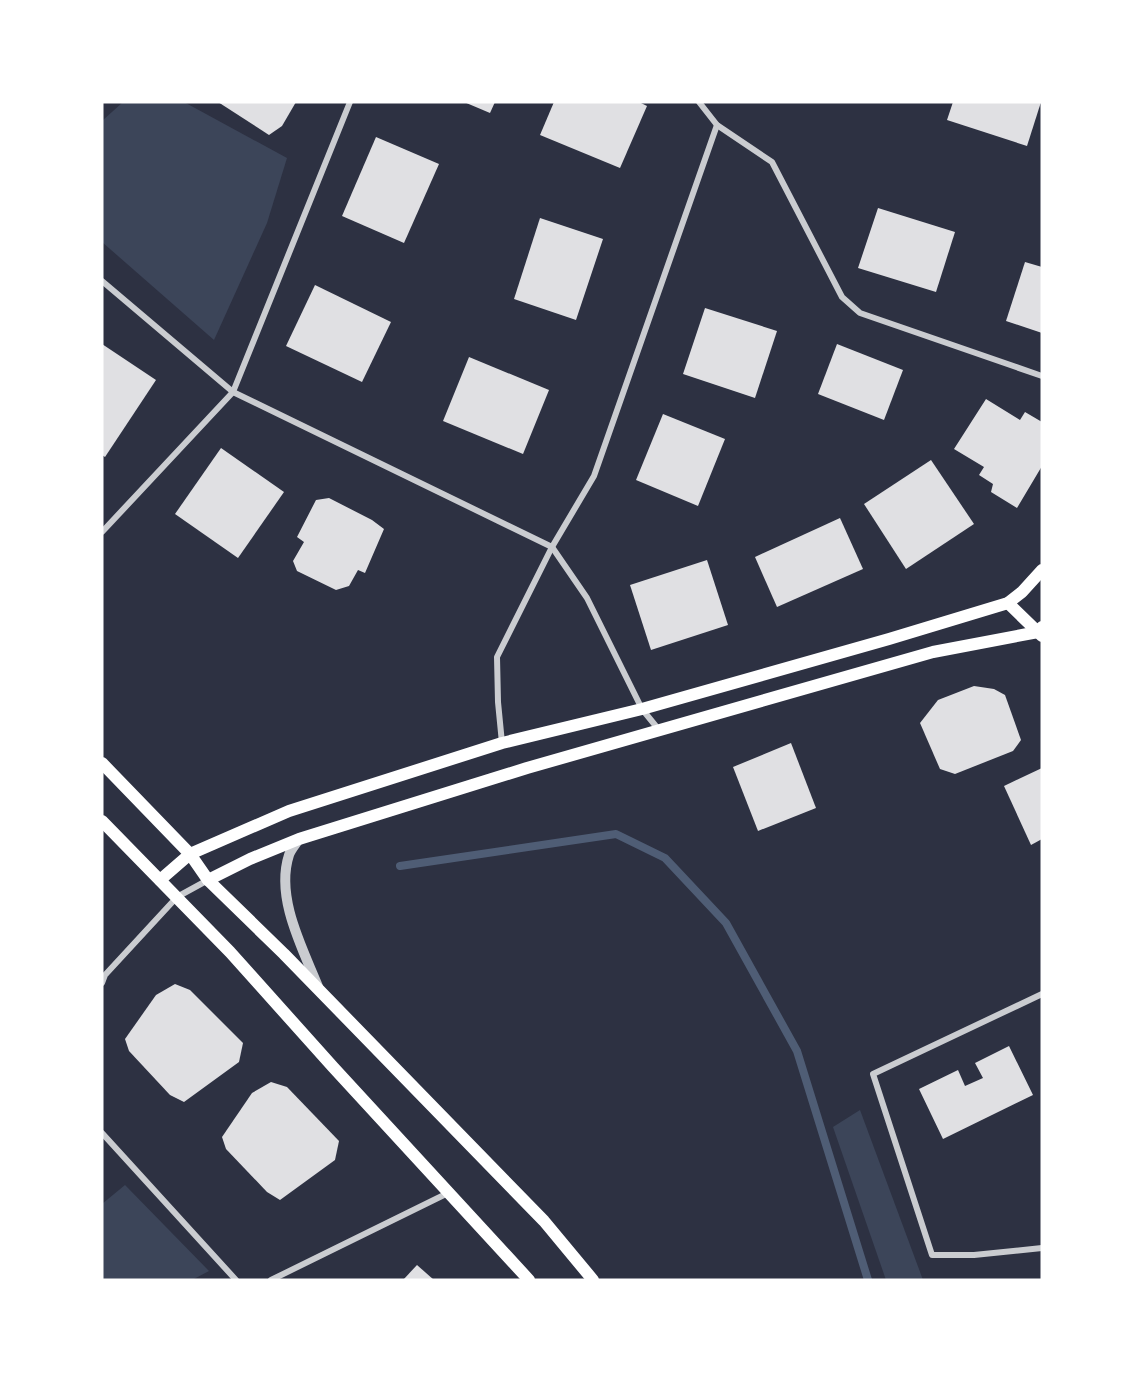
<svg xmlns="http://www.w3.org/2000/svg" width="1144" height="1382" viewBox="0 0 1144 1382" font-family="'Crimson Pro',serif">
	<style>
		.green { fill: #3c4559 }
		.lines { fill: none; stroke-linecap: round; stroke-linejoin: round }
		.stream { stroke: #4f5d75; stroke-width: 8 }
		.building { fill: #e0e0e3 }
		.minor { stroke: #caccd0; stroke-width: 6 }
		.tertiary { stroke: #caccd0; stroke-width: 10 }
		.secondary { stroke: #fff; stroke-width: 12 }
	</style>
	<rect width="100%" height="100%" fill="#2d3142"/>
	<g class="green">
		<polygon points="123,102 184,102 287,158 267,223 214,340 102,242 102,121"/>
		<polygon points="860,1110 923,1280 886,1280 833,1127"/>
		<polygon points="125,1185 209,1271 192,1280 102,1280 102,1204"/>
	</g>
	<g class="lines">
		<polyline class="stream" points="400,866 616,834 665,858 726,923 797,1051 868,1280"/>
	</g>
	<g class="building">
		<polygon points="218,102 296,102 282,126 269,135"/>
		<polygon points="464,102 495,102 490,113"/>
		<polygon points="554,102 639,102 647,106 620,168 540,135"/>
		<polygon points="953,102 1041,102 1027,146 947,120"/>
		<polygon points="376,137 439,164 404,243 342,216"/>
		<polygon points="878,208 955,232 936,292 858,268"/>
		<polygon points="540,218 603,239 576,320 514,299"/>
		<polygon points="1025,262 1042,267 1042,333 1006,321"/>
		<polygon points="315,285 391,322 362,382 286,346"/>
		<polygon points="705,308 777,331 755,398 683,374"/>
		<polygon points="102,344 156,380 105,457 102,455"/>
		<polygon points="837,344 903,370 884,420 818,394"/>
		<polygon points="469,357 549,390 523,454 443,421"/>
		<polygon points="986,399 1020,420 1025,412 1042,422 1042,466 1017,508 991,492 993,484 979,475 984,467 954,449"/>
		<polygon points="663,414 725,439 698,506 636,480"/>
		<polygon points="221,448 284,492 238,558 175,514"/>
		<polygon points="931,460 974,524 906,569 864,504"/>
		<polygon points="329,498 372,520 384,529 365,573 358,570 349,586 336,590 297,571 293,561 304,542 297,537 316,500"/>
		<polygon points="840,518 863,569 777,607 755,557"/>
		<polygon points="707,560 728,625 651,650 630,585"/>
		<polygon points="974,686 994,689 1005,695 1021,740 1013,751 955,774 940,769 920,723 938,700"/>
		<polygon points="791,743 816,808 758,831 733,767"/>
		<polygon points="1042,768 1042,839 1031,845 1004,786"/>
		<polygon points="175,984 190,990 243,1043 239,1062 184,1102 170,1095 129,1051 125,1039 156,995"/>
		<polygon points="1009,1046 1033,1095 943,1139 919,1089 958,1070 965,1086 983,1078 975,1063"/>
		<polygon points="271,1082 287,1087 339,1141 335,1160 280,1200 267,1192 226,1149 222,1137 252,1093"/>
		<polygon points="417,1265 434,1280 403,1280"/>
	</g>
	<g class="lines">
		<g class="minor">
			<polyline points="699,102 717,125 772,162 842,297 860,313 1042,376"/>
			<polyline points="102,281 233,392 552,547 587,598 642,709 659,730"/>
			<polyline points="102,532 233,392 350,102"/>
			<polyline points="502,743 498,702 497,657 552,547 594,476 717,125"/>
			<polyline points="102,983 105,975 177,897 208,880"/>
			<polyline points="1042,994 873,1074 932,1255 974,1255 1042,1248"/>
			<polyline points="102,1133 236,1280"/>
			<polyline points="271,1280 448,1193"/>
		</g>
		<path class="tertiary" d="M 299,839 C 296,844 291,849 289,855 C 275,898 303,949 319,989"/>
		<g class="secondary">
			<polyline points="1008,603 1042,636"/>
			<polyline points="102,763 190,854 208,880 284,954 544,1221 593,1280"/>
			<polyline points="102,821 230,952 333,1067 529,1280"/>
			<polyline points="160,880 190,854 289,811 502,743 642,709 889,639 1008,603 1022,592 1042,570"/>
			<polyline points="208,880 250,859 299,839 527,768 933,652 1038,632 1042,627"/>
		</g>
	</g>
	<rect width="1144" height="1382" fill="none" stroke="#ffffff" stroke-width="207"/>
</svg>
